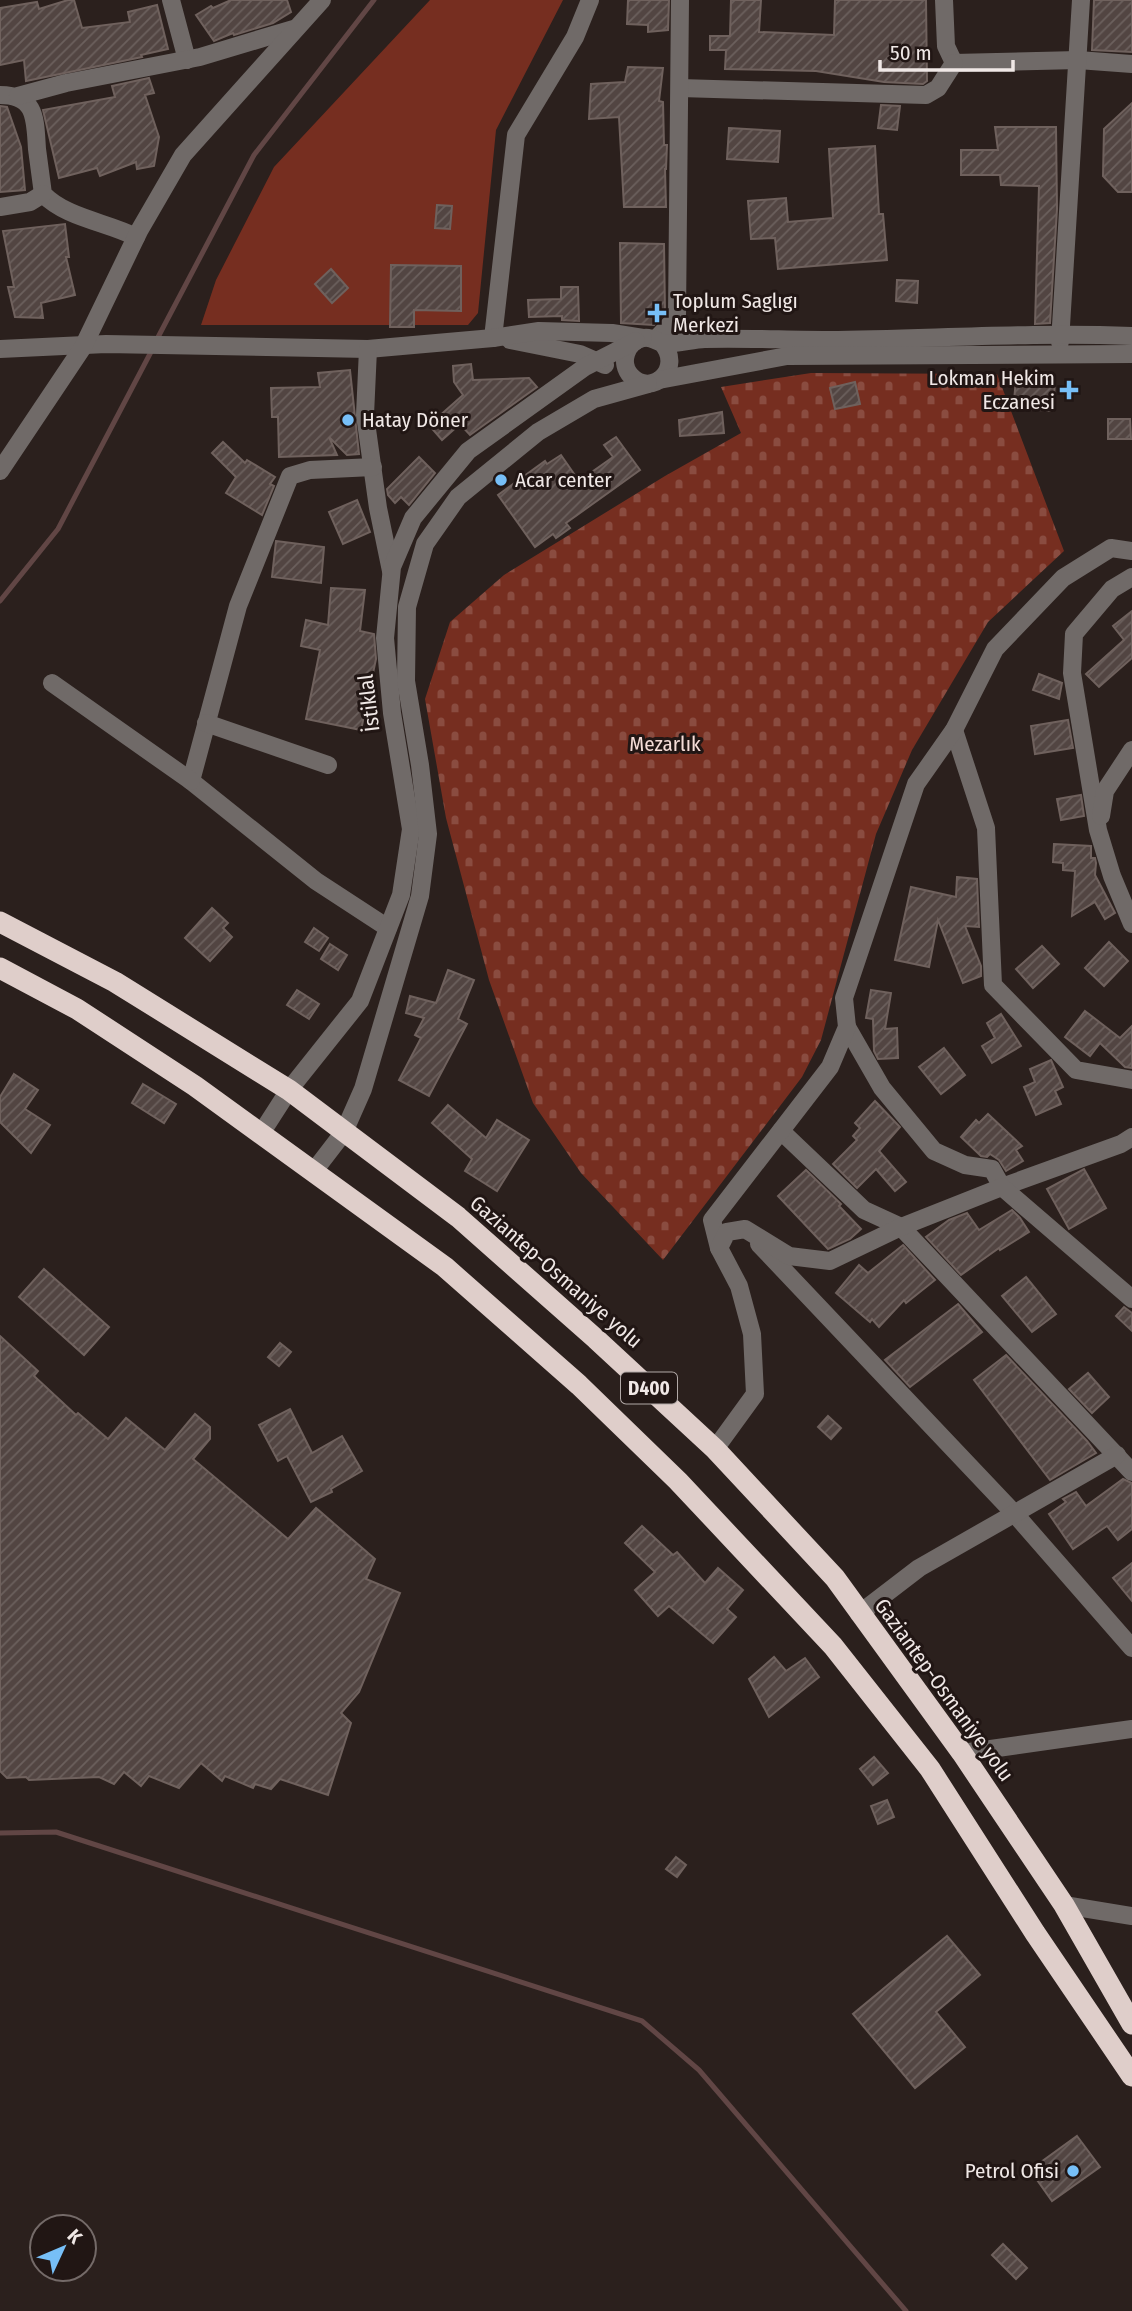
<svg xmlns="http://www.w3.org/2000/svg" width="1132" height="2311" viewBox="0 0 1132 2311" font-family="'Fira Sans Condensed',sans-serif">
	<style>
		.cemetery { fill: url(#cemetery-stones) }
		.green { fill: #762e20 }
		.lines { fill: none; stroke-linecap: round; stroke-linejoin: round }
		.stream { stroke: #614645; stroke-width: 5 }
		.building { fill: url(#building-hatch); stroke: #6f615d; stroke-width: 2 }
		.minor { stroke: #706a68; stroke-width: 18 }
		.highway { stroke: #dfceca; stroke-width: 21 }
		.poi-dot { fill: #77bff7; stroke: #211614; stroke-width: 2.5 }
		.labels { text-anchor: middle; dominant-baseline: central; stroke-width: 6; stroke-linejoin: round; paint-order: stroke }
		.shield { fill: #211614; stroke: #b2a9a7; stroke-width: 2 }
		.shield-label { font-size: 19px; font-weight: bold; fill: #f0e8e6 }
		.poi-label { font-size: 21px; fill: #f0e8e6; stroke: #211614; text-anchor: start }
		.street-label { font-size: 21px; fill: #f0e8e6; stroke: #211614 }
		.park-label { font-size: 21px; fill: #f6ddd8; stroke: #211614 }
	</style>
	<defs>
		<pattern id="cemetery-stones" width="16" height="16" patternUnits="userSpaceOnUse" patternTransform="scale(1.75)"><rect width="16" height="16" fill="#762e20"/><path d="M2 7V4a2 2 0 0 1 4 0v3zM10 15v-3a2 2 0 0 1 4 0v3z" fill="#8a4c40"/></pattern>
		<pattern id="building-hatch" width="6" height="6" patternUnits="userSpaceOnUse" patternTransform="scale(1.75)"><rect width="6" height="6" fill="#524542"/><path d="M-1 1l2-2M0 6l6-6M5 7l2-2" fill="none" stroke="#6b605d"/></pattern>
	</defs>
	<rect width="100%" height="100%" fill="#2b201d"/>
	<polygon class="cemetery" points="811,373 997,374 1064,551 988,622 912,750 876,834 821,1040 802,1077 663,1260 581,1173 533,1103 489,980 446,818 425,699 450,622 504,575 665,476 741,433 721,387"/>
	<polygon class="green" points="430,0 563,0 496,130 478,313 468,325 201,325 216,280 274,167"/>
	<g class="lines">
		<g class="stream">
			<polyline points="156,341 254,155 374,0"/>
			<polyline points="0,601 58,529 152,350"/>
			<polyline points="0,1833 56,1832 642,2021 699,2070 906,2311"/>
		</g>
	</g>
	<g class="building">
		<polygon points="68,0 74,0 82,28 130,22 128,12 157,5 168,49 141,55 142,57 26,81 24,60 0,65 0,8 37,2 39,9"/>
		<polygon points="231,0 287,0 291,12 273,23 234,35 233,33 214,41 196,15 211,6 213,8"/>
		<polygon points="628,0 669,0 668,30 648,32 648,25 627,24"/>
		<polygon points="731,0 761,0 759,32 834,35 835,0 926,0 927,81 923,84 884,82 816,71 725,69 726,50 710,50 710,36 730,36"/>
		<polygon points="1094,0 1132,0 1132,52 1092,50"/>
		<polygon points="628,67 663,68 659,101 663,102 664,145 667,145 666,169 665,169 666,207 624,207 619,117 589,119 591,84 625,82"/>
		<polygon points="149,78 154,93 145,95 159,137 154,166 137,169 136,162 100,176 97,168 59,178 43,110 115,97 112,86"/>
		<polygon points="1132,103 1132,192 1118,192 1103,176 1104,129"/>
		<polygon points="881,105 900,106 897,130 878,128"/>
		<polygon points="0,106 7,107 21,147 25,190 0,192"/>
		<polygon points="995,127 1056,127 1057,209 1050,323 1035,324 1039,186 1001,185 1000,175 961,175 961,150 998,150"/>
		<polygon points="729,128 780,131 778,162 727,159"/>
		<polygon points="875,146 879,214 883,214 887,260 778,269 775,238 751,239 748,201 786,198 788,222 833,218 829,149"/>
		<polygon points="437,205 452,206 450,229 435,228"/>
		<polygon points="65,224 69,257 66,257 75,295 41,303 43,318 15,317 8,287 14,287 3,231"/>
		<polygon points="620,243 664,244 665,313 654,325 621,323"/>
		<polygon points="391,265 461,266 461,311 414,310 414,327 390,327"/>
		<polygon points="331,269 348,288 332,303 315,284"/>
		<polygon points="897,280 918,281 917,303 896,301"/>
		<polygon points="561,287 578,287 579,321 562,320 562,316 529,317 528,300 561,299"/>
		<polygon points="471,364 473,380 529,378 537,387 470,435 460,424 442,440 429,425 463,395 454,382 453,366"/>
		<polygon points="350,370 359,454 347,455 329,437 337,455 279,457 278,417 272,417 271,388 320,387 318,373"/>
		<polygon points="1016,379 1055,382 1053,411 1024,409 1024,401 1014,401"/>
		<polygon points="855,382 860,404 835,409 830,388"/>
		<polygon points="722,412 724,433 680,436 679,420"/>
		<polygon points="1108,419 1130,419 1131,439 1108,439"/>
		<polygon points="616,437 640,470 566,523 570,528 556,538 553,534 535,547 498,495 545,461 547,464 561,455 579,481 613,457 604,445"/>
		<polygon points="223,442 245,463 247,460 275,477 270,484 274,486 262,515 226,493 236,477 212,453"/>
		<polygon points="419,457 435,473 409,505 401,497 395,503 388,495 387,489"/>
		<polygon points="357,500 370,532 343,544 329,512"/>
		<polygon points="276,541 324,547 321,583 272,577"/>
		<polygon points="331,588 365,590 360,631 374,634 376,659 361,730 306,719 320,650 301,646 306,620 328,625"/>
		<polygon points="1132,611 1132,658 1099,687 1086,674 1124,640 1113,626"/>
		<polygon points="1039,674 1062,683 1059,699 1033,690"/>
		<polygon points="1068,720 1073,748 1035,754 1031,726"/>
		<polygon points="1081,795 1084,816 1061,820 1057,799"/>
		<polygon points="1054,844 1091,846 1091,858 1095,858 1096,863 1095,875 1115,913 1105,919 1095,902 1072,916 1075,871 1063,870 1063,863 1053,862"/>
		<polygon points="957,877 977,879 979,927 965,926 981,966 981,976 963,983 938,920 929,967 895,960 911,887 956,897"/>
		<polygon points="212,908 228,923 223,928 232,937 210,961 185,938"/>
		<polygon points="314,928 328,938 319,951 305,942"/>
		<polygon points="1109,942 1128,961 1104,986 1085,968"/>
		<polygon points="330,944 347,955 338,970 321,959"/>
		<polygon points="1042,946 1059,964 1033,988 1016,969"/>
		<polygon points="448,970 474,980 458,1019 467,1024 429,1096 399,1080 421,1038 415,1035 424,1018 406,1013 410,996 436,1003"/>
		<polygon points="297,990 319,1004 309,1019 287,1005"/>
		<polygon points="871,990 891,993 885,1029 897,1028 898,1058 878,1059 874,1051 873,1019 866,1018"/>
		<polygon points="1085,1011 1120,1038 1132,1026 1132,1068 1125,1067 1100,1043 1090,1056 1065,1037"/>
		<polygon points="1001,1014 1021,1046 992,1063 982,1046 995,1038 987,1023"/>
		<polygon points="944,1048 965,1075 941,1094 919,1067"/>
		<polygon points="1051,1060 1063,1087 1055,1091 1061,1104 1036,1115 1024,1087 1035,1082 1030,1069"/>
		<polygon points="14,1074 38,1090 25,1109 50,1125 31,1153 0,1122 0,1097"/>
		<polygon points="143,1084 176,1104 164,1123 132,1103"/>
		<polygon points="875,1101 900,1127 879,1151 906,1182 895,1191 876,1169 857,1188 833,1164 857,1140 853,1136 860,1128 855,1123"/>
		<polygon points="448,1105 486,1138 497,1120 529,1140 497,1191 465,1171 472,1159 432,1123"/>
		<polygon points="988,1114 1022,1146 1016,1150 1023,1161 1006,1171 999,1160 990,1154 987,1157 981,1156 961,1137 976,1120 979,1123"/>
		<polygon points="1084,1169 1106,1208 1069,1229 1047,1189"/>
		<polygon points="806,1170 841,1204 839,1206 861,1229 850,1239 828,1249 778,1196"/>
		<polygon points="1012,1210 1020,1218 1029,1232 1000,1250 999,1248 961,1275 926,1237 949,1220 967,1213 979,1230"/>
		<polygon points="903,1245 935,1280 906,1303 904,1300 879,1327 872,1319 870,1322 836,1293 859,1265 868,1273"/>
		<polygon points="44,1269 109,1327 84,1355 19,1297"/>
		<polygon points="1026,1277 1056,1314 1032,1332 1002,1296"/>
		<polygon points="958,1304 982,1332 910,1387 885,1360"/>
		<polygon points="1124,1307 1132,1313 1132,1331 1116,1316"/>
		<polygon points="0,1336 38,1371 34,1376 76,1415 78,1413 108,1439 126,1418 165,1450 195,1414 210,1427 210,1439 193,1459 288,1539 316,1508 375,1559 366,1579 400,1593 359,1692 341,1713 351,1723 328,1795 280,1779 271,1789 255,1784 253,1788 225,1776 222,1781 201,1763 179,1788 149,1776 141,1786 124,1772 114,1784 99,1777 29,1780 26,1777 7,1778 0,1771"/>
		<polygon points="280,1343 291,1352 279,1366 268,1357"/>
		<polygon points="1006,1355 1087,1441 1096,1453 1050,1480 974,1380"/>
		<polygon points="1088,1373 1109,1397 1092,1413 1069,1389"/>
		<polygon points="290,1409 312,1453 342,1436 362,1471 331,1489 332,1492 311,1502 287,1456 278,1461 259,1425"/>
		<polygon points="828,1416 841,1428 831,1439 818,1427"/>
		<polygon points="1123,1479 1132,1483 1132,1529 1118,1540 1107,1526 1073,1549 1049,1514 1066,1502 1063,1499 1076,1492 1086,1506"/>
		<polygon points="642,1526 673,1555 677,1552 705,1583 718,1568 743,1590 727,1609 736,1617 713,1643 669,1606 658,1616 635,1590 655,1572 625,1543"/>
		<polygon points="1132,1563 1132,1601 1113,1578"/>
		<polygon points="774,1657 786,1671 805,1658 819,1677 769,1717 749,1679"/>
		<polygon points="874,1757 888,1773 873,1785 860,1769"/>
		<polygon points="887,1800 894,1817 878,1824 871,1806"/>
		<polygon points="676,1857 686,1865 677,1877 666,1869"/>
		<polygon points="947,1936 980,1975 936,2012 965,2047 915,2088 853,2014"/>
		<polygon points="1077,2136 1100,2167 1052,2201 1030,2170"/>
		<polygon points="1003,2244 1027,2268 1016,2279 992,2255"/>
	</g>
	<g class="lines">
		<g class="minor">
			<polyline points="171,0 187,60"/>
			<polyline points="944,0 946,46 954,63 1078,60 1132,64"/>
			<polyline points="680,88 926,95 938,88 954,63"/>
			<path d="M 0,95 C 37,95 35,120 37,149 C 39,164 41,179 43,194 C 66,218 107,222 136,237"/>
			<polyline points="18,96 66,83 200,57 293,29"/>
			<polyline points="0,207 30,202 43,194"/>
			<polyline points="493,338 516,135 575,37 590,0"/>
			<polyline points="656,339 677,317 680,0"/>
			<polyline points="510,340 580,354 605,365"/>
			<polyline points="1060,342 1081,0"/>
			<path d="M 662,343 C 684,368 652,398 631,376 C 619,363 626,342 643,338 C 652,336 656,342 663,343 C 674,345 693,339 705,339 C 746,338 787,340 828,340 C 930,339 1030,332 1132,336"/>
			<polyline points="0,349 106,344 368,349 493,338 539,331 612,333 643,338"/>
			<polyline points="368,349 365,415 378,508 391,571"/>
			<polyline points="659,380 787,356 1132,354"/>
			<polyline points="373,467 310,470 290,476 238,606 191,781 316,881 388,928"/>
			<polyline points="0,471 83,347 139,231 183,155 322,0"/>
			<polyline points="1132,577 1112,589 1074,634 1072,673 1098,830 1112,876 1132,924"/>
			<polyline points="52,683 191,781"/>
			<polyline points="206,723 328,765"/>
			<polyline points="954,730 986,828 993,985 1076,1070 1132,1080"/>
			<polyline points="1101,816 1105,791 1132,750"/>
			<polyline points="847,1027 882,1088 934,1151 965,1165 992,1169 1002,1187 1121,1144 1132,1137"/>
			<polyline points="781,1131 864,1210 901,1227 1132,1472"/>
			<polyline points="262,1132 289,1090 360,1001 401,895 411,829 392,713 385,638 392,567 413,518 468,451 585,367 636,341"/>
			<polyline points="314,1171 344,1132 363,1089 420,896 428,834 420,765 406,681 407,607 425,544 458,497 538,432 594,399 648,384"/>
			<polyline points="759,1244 1014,1513 1132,1648"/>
			<polyline points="719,1248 712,1220 830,1067 847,1027 844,998 916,784 954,730 995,649 1063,578 1111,548 1132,551"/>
			<polyline points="715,1449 755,1394 752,1334 739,1286 719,1248 727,1232 745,1229 789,1256 830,1261 901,1227 1002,1187 1132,1299"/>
			<polyline points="859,1614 919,1568 1117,1455"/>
			<polyline points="962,1753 1132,1729"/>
			<polyline points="1064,1905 1132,1916"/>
		</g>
		<g class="highway">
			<polyline points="0,922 115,982 289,1090 458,1217 596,1339 715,1449 835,1578 962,1753 1064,1905 1132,2024"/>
			<polyline points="0,968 77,1009 195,1086 445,1267 579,1385 678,1481 833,1646 930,1769 1035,1933 1132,2076"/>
		</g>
	</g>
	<g class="poi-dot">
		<path d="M653.5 302.5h7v7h7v7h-7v7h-7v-7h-7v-7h7z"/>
		<path d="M1065.5 379.5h7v7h7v7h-7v7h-7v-7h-7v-7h7z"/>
		<circle cx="348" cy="420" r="7"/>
		<circle cx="501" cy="480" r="7"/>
		<circle cx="1073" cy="2171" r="7"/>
	</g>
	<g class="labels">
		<rect class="shield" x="621" y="1372.5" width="56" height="31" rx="5"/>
		<g class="shield-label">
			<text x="649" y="1388">D400</text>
		</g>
		<g class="poi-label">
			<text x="673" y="301">Toplum Saglıgı<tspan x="673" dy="24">Merkezi</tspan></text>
			<text x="1055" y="378" text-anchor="end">Lokman Hekim<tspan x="1055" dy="24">Eczanesi</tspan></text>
			<text x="362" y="420">Hatay Döner</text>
			<text x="515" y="480">Acar center</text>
			<text x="1059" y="2171" text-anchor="end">Petrol Ofisi</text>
		</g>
		<g class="street-label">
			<text transform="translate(369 703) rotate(-97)">İstiklal</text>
			<text transform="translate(556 1272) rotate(41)">Gaziantep-Osmaniye yolu</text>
			<text transform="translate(944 1690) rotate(54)">Gaziantep-Osmaniye yolu</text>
		</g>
		<g class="park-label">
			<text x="665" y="744">Mezarlık</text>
		</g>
	</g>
	<g transform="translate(63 2248) rotate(46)"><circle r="33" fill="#211614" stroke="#746a68" stroke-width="2"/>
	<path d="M0-5L12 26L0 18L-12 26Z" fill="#77bff7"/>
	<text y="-10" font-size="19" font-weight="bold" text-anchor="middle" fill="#f0e8e6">K</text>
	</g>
	<path d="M880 60v10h133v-10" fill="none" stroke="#f0e8e6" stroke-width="3.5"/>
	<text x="890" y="60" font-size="21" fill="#f0e8e6" stroke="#211614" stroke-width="5" paint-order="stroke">50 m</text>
</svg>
